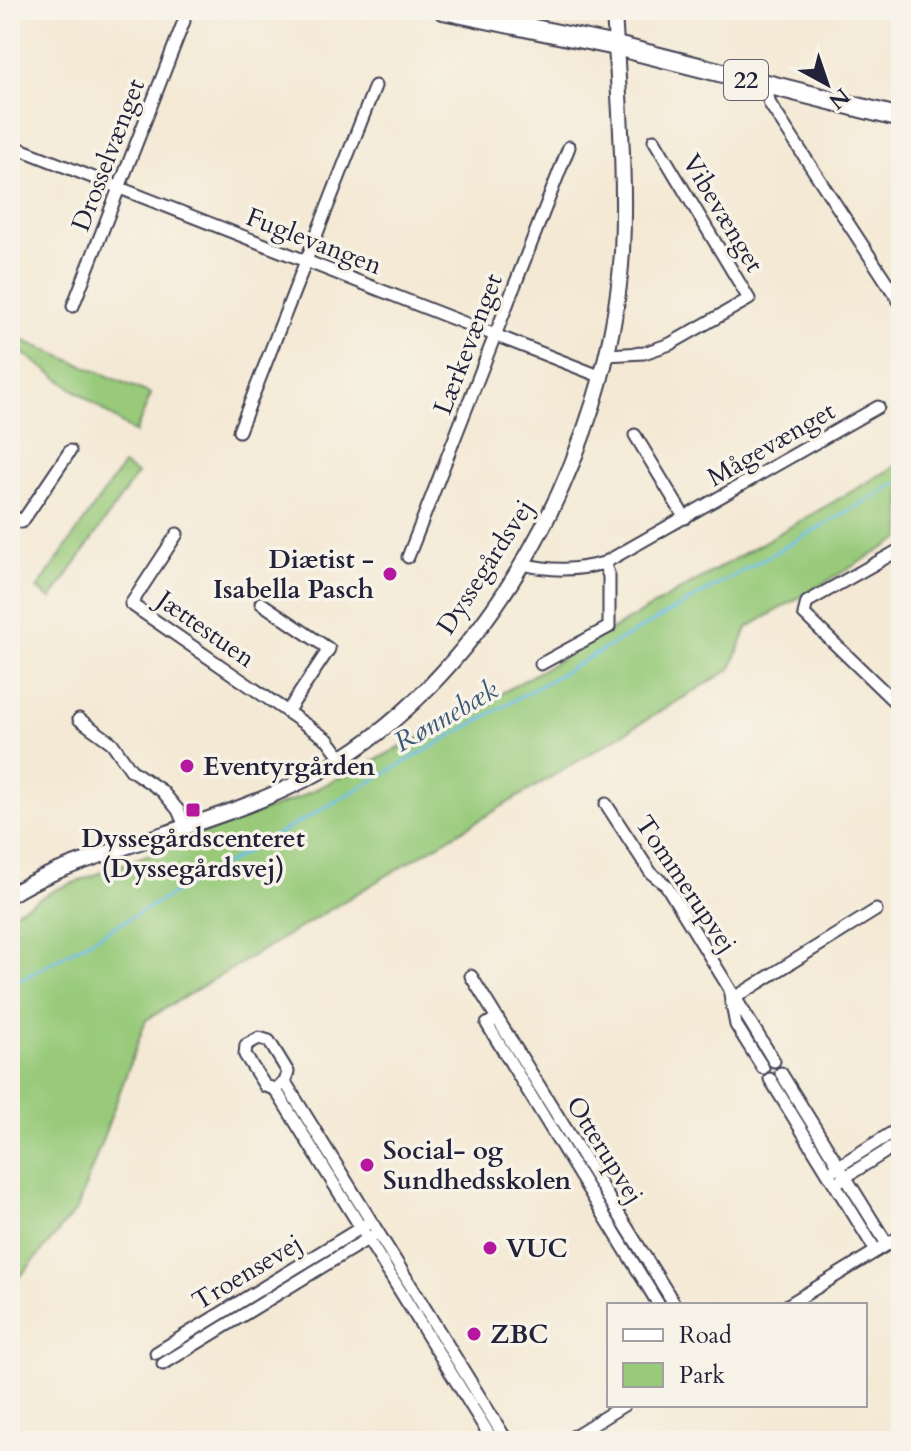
<svg xmlns="http://www.w3.org/2000/svg" width="911" height="1451" viewBox="0 0 911 1451" font-family="Cardo,serif">
	<style>
		.green { fill: #98ca7a; stroke: #5d765a; stroke-width: 2 }
		.lines { fill: none; stroke-linecap: round; stroke-linejoin: round }
		.stream { stroke: #6dbee8; stroke-width: 3 }
		.minor-casing { stroke: #424052; stroke-width: 15 }
		.tertiary-casing { stroke: #424052; stroke-width: 18 }
		.primary-casing { stroke: #424052; stroke-width: 22 }
		.minor { stroke: #fff; stroke-width: 11 }
		.tertiary { stroke: #fff; stroke-width: 14 }
		.primary { stroke: #fff; stroke-width: 18 }
		.poi-dot { fill: #b5179e; stroke: #f7f3e8; stroke-width: 3 }
		.labels { text-anchor: middle; dominant-baseline: central; stroke-width: 7; stroke-linejoin: round; paint-order: stroke }
		.shield { fill: #f7f3e8; stroke: #62616f; stroke-width: 2 }
		.shield-label { font-size: 24px; font-weight: bold; fill: #22223b }
		.street-label { font-size: 26px; fill: #22223b; stroke: #f7f3e8 }
		.poi-label { font-size: 26px; font-weight: bold; fill: #22223b; stroke: #f7f3e8; text-anchor: start }
		.water-label { font-size: 28px; font-style: italic; fill: #3c5978; stroke: #f7f3e8 }
	</style>
	<rect width="100%" height="100%" fill="#f7f3e8"/>
	<filter id="ink" filterUnits="userSpaceOnUse"><feTurbulence type="fractalNoise" baseFrequency=".0125" numOctaves="2"/><feDisplacementMap in="SourceGraphic" scale="16" xChannelSelector="R" yChannelSelector="G"/><feConvolveMatrix kernelMatrix="1 2 1 2 8 2 1 2 1" color-interpolation-filters="sRGB"/></filter>
	<filter id="wash" filterUnits="userSpaceOnUse"><feTurbulence type="fractalNoise" baseFrequency=".006" numOctaves="4" result="noise"/><feDisplacementMap in="SourceGraphic" scale="32" xChannelSelector="R" yChannelSelector="G"/><feGaussianBlur stdDeviation="1.8" result="paint"/><feColorMatrix in="noise" values="0 0 0 0 0 0 0 0 0 0 0 0 0 0 0 0 0 1.4 0 .05"/><feComposite in="paint" operator="in"/></filter>
	<g filter="url(#wash)">
		<rect width="100%" height="100%" fill="#f4e9d4"/>
		<g class="green">
			<polygon points="10,335 151,394 135,433 10,344"/>
			<polygon points="901,463 901,538 747,628 731,669 146,1020 77,1209 10,1289 10,914 55,890 298,798 448,724"/>
			<polygon points="123,465 137,474 51,599 37,589"/>
		</g>
		<g class="lines">
			<path class="stream" d="M 10,986 C 308,819 603,648 901,481"/>
		</g>
	</g>
	<g filter="url(#ink)">
		<g class="lines">
			<g class="minor-casing">
				<g id="minor">
					<polyline points="10,24 15,11"/>
					<polyline points="765,85 770,104 901,304"/>
					<polyline points="10,145 602,377"/>
					<polyline points="73,306 184,21"/>
					<polyline points="606,355 644,353 670,344 749,299 654,140"/>
					<polyline points="239,431 375,86"/>
					<polyline points="635,435 685,518"/>
					<polyline points="10,514 22,522 70,451"/>
					<polyline points="177,534 131,604 328,740 342,759"/>
					<polyline points="901,549 807,602 804,614 901,708"/>
					<polyline points="408,557 569,147"/>
					<path d="M 522,564 C 552,571 575,571 604,563 L 878,407"/>
					<polyline points="261,603 329,649 287,712"/>
					<polyline points="541,664 609,627 609,576 604,563"/>
					<polyline points="79,719 112,743 131,770 162,791 178,810 185,826"/>
					<polyline points="606,804 651,873 666,885 774,1061"/>
					<polyline points="471,976 497,1018 487,1024 659,1305"/>
					<polyline points="730,994 736,1025 763,1068"/>
					<polyline points="731,1000 876,910"/>
					<polyline points="497,1018 675,1305"/>
					<polyline points="781,1073 887,1244"/>
					<polyline points="770,1079 876,1251"/>
					<polyline points="285,1082 275,1089 265,1086 245,1055 246,1045 259,1038 269,1041 288,1072 285,1082 507,1441"/>
					<polyline points="275,1089 493,1441"/>
					<polyline points="834,1169 901,1127"/>
					<polyline points="839,1181 901,1142"/>
					<polyline points="788,1305 901,1236"/>
					<polyline points="156,1353 367,1224"/>
					<polyline points="163,1364 374,1235"/>
					<polyline points="566,1441 624,1405"/>
				</g>
			</g>
			<g class="tertiary-casing">
				<path id="tertiary" d="M 10,895 C 41,875 76,864 110,852 C 176,829 246,810 308,778 C 488,686 610,448 622,252 C 626,172 618,90 614,10"/>
			</g>
			<g class="primary-casing">
				<polyline id="primary" points="443,10 616,46 901,118"/>
			</g>
			<use href="#minor" class="minor"/>
			<use href="#tertiary" class="tertiary"/>
			<use href="#primary" class="primary"/>
		</g>
	</g>
	<g class="poi-dot">
		<circle cx="390" cy="574" r="8"/>
		<circle cx="187" cy="766" r="8"/>
		<rect x="185" y="802" width="16" height="16" rx="4"/>
		<circle cx="367" cy="1165" r="8"/>
		<circle cx="490" cy="1248" r="8"/>
		<circle cx="474" cy="1334" r="8"/>
	</g>
	<g class="labels">
		<rect class="shield" x="724" y="60" width="44" height="40" rx="6"/>
		<g class="shield-label">
			<text x="746" y="80">22</text>
		</g>
		<g class="street-label">
			<text transform="translate(108 155) rotate(-69)">Drosselvænget</text>
			<text transform="translate(723 213) rotate(59)">Vibevænget</text>
			<text transform="translate(314 241) rotate(21)">Fuglevangen</text>
			<text transform="translate(468 344) rotate(-69)">Lærkevænget</text>
			<text transform="translate(771 444) rotate(-30)">Mågevænget</text>
			<text transform="translate(485 567) rotate(-57)">Dyssegårdsvej</text>
			<text transform="translate(206 629) rotate(35)">Jættestuen</text>
			<text transform="translate(686 884) rotate(56)">Tommerupvej</text>
			<text transform="translate(605 1150) rotate(58)">Otterupvej</text>
			<text transform="translate(247 1272) rotate(-31)">Troensevej</text>
		</g>
		<g class="poi-label">
			<text x="374" y="559" text-anchor="end">Diætist -<tspan x="374" dy="30">Isabella Pasch</tspan></text>
			<text x="203" y="766">Eventyrgården</text>
			<text x="193" y="838" text-anchor="middle">Dyssegårdscenteret<tspan x="193" dy="30">(Dyssegårdsvej)</tspan></text>
			<text x="383" y="1150">Social- og<tspan x="383" dy="30">Sundhedsskolen</tspan></text>
			<text x="506" y="1248">VUC</text>
			<text x="490" y="1334">ZBC</text>
		</g>
		<g class="water-label">
			<text transform="translate(446 716) rotate(-30)">Rønnebæk</text>
		</g>
	</g>
	<rect width="911" height="1451" fill="none" stroke="#f7f3e8" stroke-width="40"/>
	<rect x="607" y="1303" width="260" height="104" fill="#f7f3e8" stroke="#a29fa3" stroke-width="2"/>
	<rect x="623" y="1329" width="40" height="12" fill="#ffffff" stroke="#a29fa3" stroke-width="2"/>
	<text x="679" y="1343" font-size="24" fill="#22223b">Road</text>
	<rect x="623" y="1363" width="40" height="24" fill="#98ca7a" stroke="#a29fa3" stroke-width="2"/>
	<text x="679" y="1383" font-size="24" fill="#22223b">Park</text>
	<g transform="translate(827 84) rotate(140)" stroke="#f7f3e8" stroke-width="6" paint-order="stroke">
	<path d="M0-6L14 30L0 20L-14 30Z" fill="#22223b"/>
	<text y="-12" font-size="22" font-weight="bold" text-anchor="middle" fill="#22223b">N</text>
	</g>
</svg>
